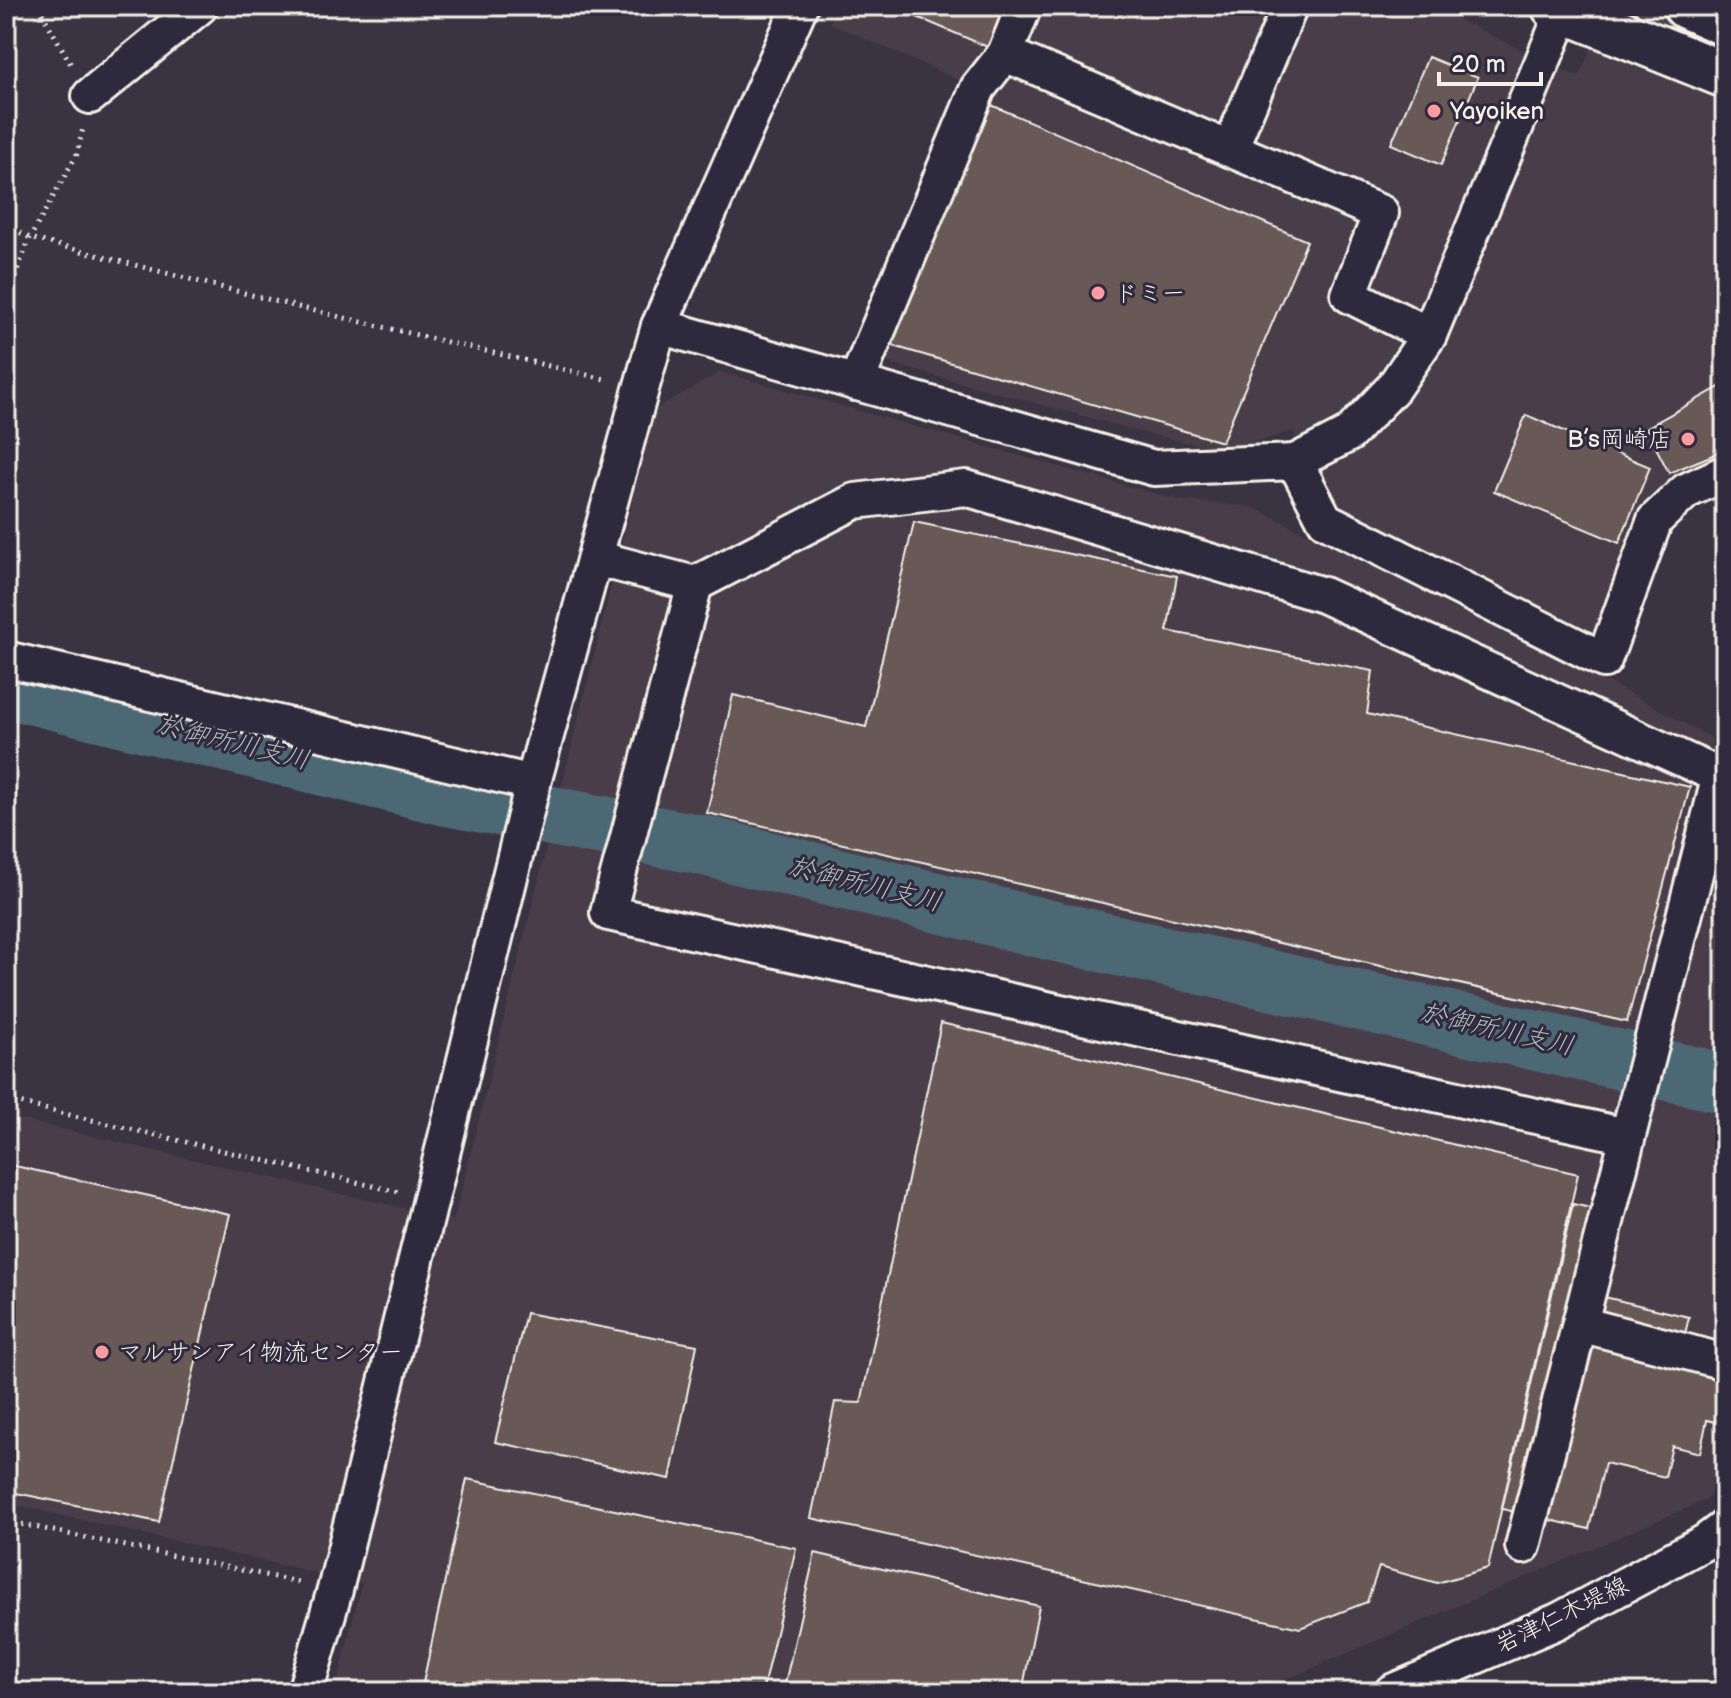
<svg xmlns="http://www.w3.org/2000/svg" width="1731" height="1698" viewBox="0 0 1731 1698" font-family="'Balsamiq Sans','Klee One',sans-serif">
	<style>
		.built { fill: #483e48 }
		.lines { fill: none; stroke-linecap: round; stroke-linejoin: round }
		.river { stroke: #4d6775; stroke-width: 60 }
		.building { fill: #675956; stroke: #f4f1e8; stroke-width: 2 }
		.minor-casing { stroke: #f4f1e8; stroke-width: 40 }
		.highway-casing { stroke: #f4f1e8; stroke-width: 50 }
		.path { stroke: #f4f1e8; stroke-width: 5; stroke-dasharray: 2 6; stroke-linecap: butt }
		.minor { stroke: #2f2a3d; stroke-width: 34 }
		.highway { stroke: #2f2a3d; stroke-width: 44 }
		.poi-dot { fill: #ff9aa2; stroke: #2f2a3d; stroke-width: 3 }
		.labels { text-anchor: middle; dominant-baseline: central; stroke-width: 6; stroke-linejoin: round; paint-order: stroke }
		.poi-label { font-size: 24px; fill: #f4f1e8; stroke: #2f2a3d; text-anchor: start }
		.street-label { font-size: 24px; fill: #f4f1e8; stroke: #2f2a3d }
		.water-label { font-size: 26px; font-style: italic; fill: #b1baba; stroke: #2f2a3d }
	</style>
	<rect width="100%" height="100%" fill="#3a3342"/>
	<filter id="ink" filterUnits="userSpaceOnUse"><feTurbulence type="fractalNoise" baseFrequency=".0125" numOctaves="2"/><feDisplacementMap in="SourceGraphic" scale="16" xChannelSelector="R" yChannelSelector="G"/><feConvolveMatrix kernelMatrix="1 2 1 2 8 2 1 2 1" color-interpolation-filters="sRGB"/></filter>
	<g filter="url(#ink)">
		<g class="built">
			<polygon points="837,6 1430,6 1579,77 1609,6 1725,6 1725,460 1672,482 1596,635 1332,513 1293,431 1226,451 1153,435 874,359 985,92 830,23"/>
			<polygon points="721,372 1178,500 1253,507 1614,685 1725,745 1725,1481 1706,1500 1294,1676 1223,1692 335,1692 362,1583 6,1503 6,1116 454,1220 655,409"/>
		</g>
		<g class="lines">
			<polyline class="river" points="6,688 447,796 697,844 1058,932 1718,1082 1725,1081"/>
		</g>
		<g class="building">
			<polygon points="891,6 1007,6 990,48"/>
			<polygon points="1428,57 1478,77 1441,165 1391,144"/>
			<polygon points="989,104 1307,241 1222,442 890,345"/>
			<polygon points="1725,384 1725,450 1669,473 1646,428"/>
			<polygon points="1526,415 1650,467 1619,543 1494,491"/>
			<polygon points="914,522 1177,576 1167,631 1373,671 1367,714 1690,787 1627,1022 707,813 733,695 866,727"/>
			<polygon points="941,1023 1578,1174 1488,1568 1437,1583 1379,1567 1367,1602 1300,1628 811,1518 835,1402 861,1403"/>
			<polygon points="6,1164 230,1214 159,1522 6,1491"/>
			<polygon points="1573,1204 1616,1214 1596,1295 1689,1317 1685,1334 1725,1343 1725,1424 1707,1420 1700,1453 1672,1446 1665,1477 1605,1463 1589,1529 1502,1509"/>
			<polygon points="526,1313 697,1345 670,1479 495,1442"/>
			<polygon points="467,1479 796,1548 762,1692 421,1692"/>
			<polygon points="815,1553 1039,1606 1022,1692 783,1692"/>
		</g>
		<g class="lines">
			<g class="minor-casing">
				<g id="minor">
					<polyline points="1005,54 1024,6"/>
					<polyline points="90,96 200,6"/>
					<polyline points="1230,149 1290,6"/>
					<polyline points="659,326 1154,468 1295,462 1349,434 1393,388 1429,335 1564,10"/>
					<polyline points="856,383 978,88 1005,54 1381,213 1349,295 1429,335"/>
					<polyline points="1295,462 1325,520 1604,660 1655,520 1686,491 1725,473"/>
					<polyline points="595,558 695,584 855,501 966,488 1323,595 1720,776 1523,1546"/>
					<polyline points="695,584 608,913 1627,1136"/>
					<polyline points="6,659 533,783"/>
					<polyline points="1580,1324 1725,1362"/>
					<polyline points="305,1692 335,1590 533,783 641,389 659,326 800,6"/>
					<polyline points="1392,1692 1558,1621 1705,1542 1725,1527"/>
				</g>
			</g>
			<g class="highway-casing">
				<g id="highway">
					<polyline points="1554,6 1725,75"/>
					<polyline points="1686,6 1725,23"/>
				</g>
			</g>
			<g class="path">
				<polyline points="38,6 73,68"/>
				<polyline points="6,225 30,238 298,307 609,380"/>
				<polyline points="6,299 30,238 77,154 83,128"/>
				<polyline points="6,1100 399,1192"/>
				<polyline points="6,1521 303,1583"/>
				<polyline points="6,1680 61,1692"/>
			</g>
			<use href="#minor" class="minor"/>
			<use href="#highway" class="highway"/>
		</g>
	</g>
	<g class="poi-dot">
		<circle cx="1434" cy="111" r="8"/>
		<circle cx="1098" cy="293" r="8"/>
		<circle cx="1688" cy="439" r="8"/>
		<circle cx="102" cy="1352" r="8"/>
	</g>
	<g class="labels">
		<g class="poi-label">
			<text x="1450" y="111">Yayoiken</text>
			<text x="1114" y="293">ドミー</text>
			<text x="1672" y="439" text-anchor="end">B’s岡崎店</text>
			<text x="118" y="1352">マルサンアイ物流センター</text>
		</g>
		<g class="street-label">
			<text transform="translate(1562 1615) rotate(-26)">岩津仁木堤線</text>
		</g>
		<g class="water-label">
			<text transform="translate(233 743) rotate(14)">於御所川支川</text>
			<text transform="translate(865 885) rotate(14)">於御所川支川</text>
			<text transform="translate(1497 1030) rotate(13)">於御所川支川</text>
		</g>
	</g>
	<rect width="1731" height="1698" fill="none" stroke="#2f2a3d" stroke-width="32"/>
	<rect x="16" y="16" width="1699" height="1666" fill="none" stroke="#f4f1e8" stroke-width="3" filter="url(#ink)"/>
	<path d="M1439 72v12h102v-12" fill="none" stroke="#f4f1e8" stroke-width="4"/>
	<text x="1451" y="72" font-size="24" fill="#f4f1e8" stroke="#2f2a3d" stroke-width="6" paint-order="stroke">20 m</text>
</svg>
